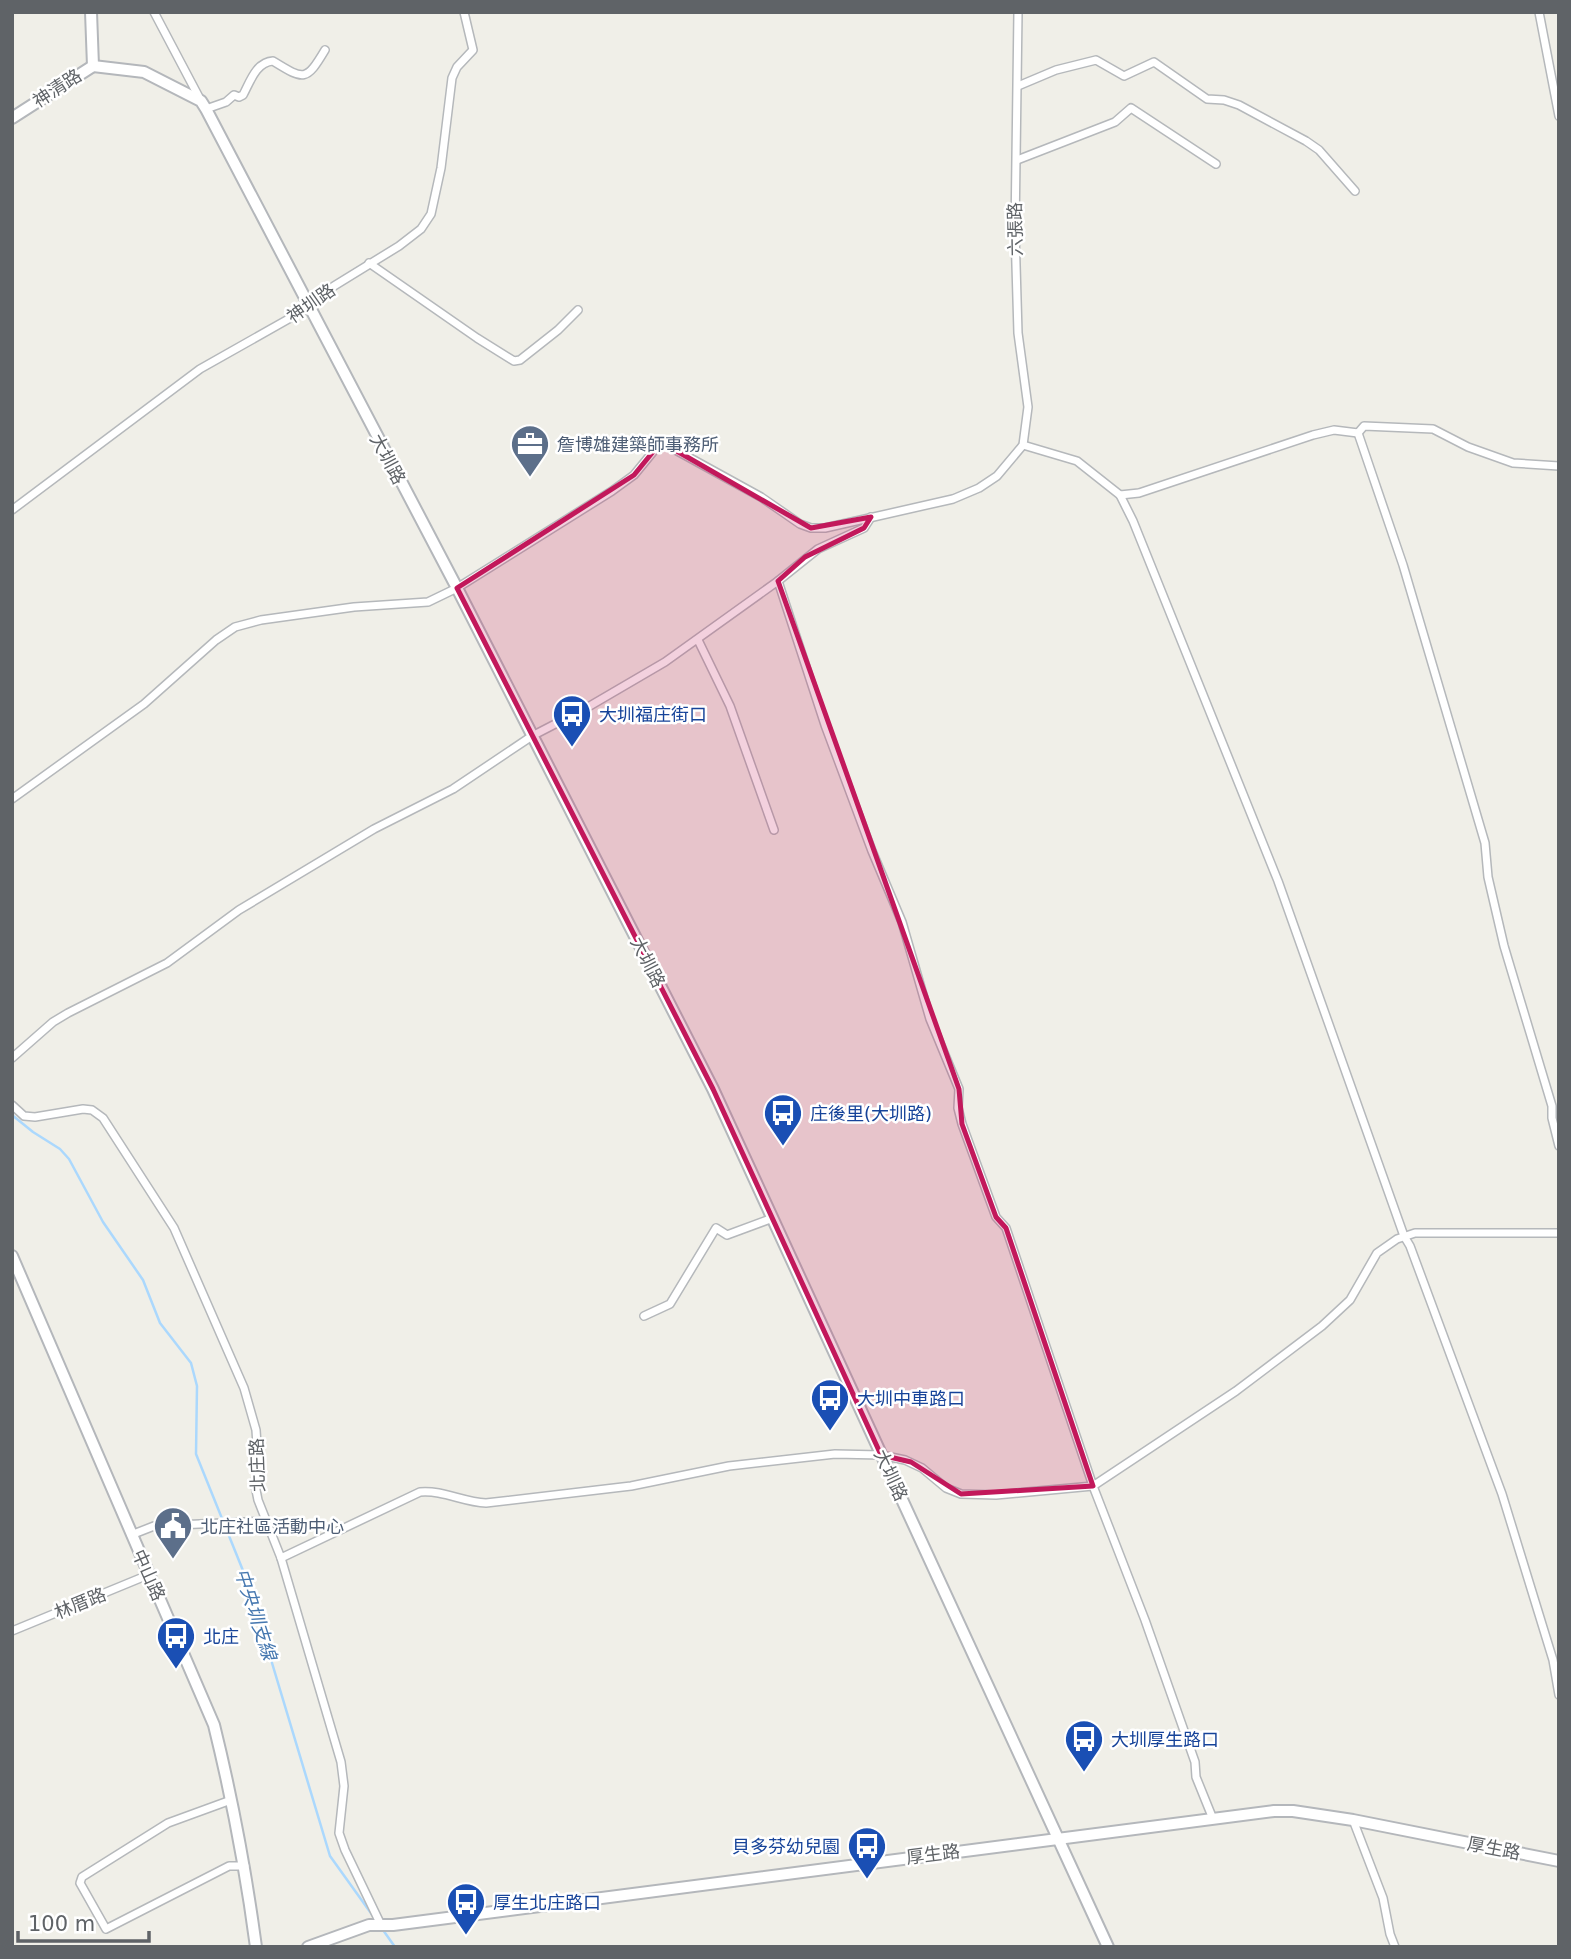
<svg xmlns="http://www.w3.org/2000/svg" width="1571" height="1959" viewBox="0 0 1571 1959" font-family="'DejaVu Sans','Noto Sans TC',sans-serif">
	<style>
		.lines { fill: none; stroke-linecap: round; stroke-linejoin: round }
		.stream { stroke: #abd8fd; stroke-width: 2.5 }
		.street-casing { stroke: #b5b8bb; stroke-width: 10 }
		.secondary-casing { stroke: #b4b7bb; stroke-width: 14 }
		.street { stroke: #fff; stroke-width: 7 }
		.secondary { stroke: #fff; stroke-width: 10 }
		.marked { fill: #c2185b; fill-opacity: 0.2; stroke: #c2185b; stroke-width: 5; stroke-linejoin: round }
		.labels { text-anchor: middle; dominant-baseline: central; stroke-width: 5; stroke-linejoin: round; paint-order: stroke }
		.street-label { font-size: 18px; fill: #5f6367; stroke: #fff }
		.service-label { font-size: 18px; fill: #4e5e75; stroke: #fff; text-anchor: start }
		.transit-label { font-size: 18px; fill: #164399; stroke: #fff; text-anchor: start }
		.water-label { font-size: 19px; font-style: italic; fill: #4678b0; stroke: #fff }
	</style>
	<rect width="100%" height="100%" fill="#f0efe8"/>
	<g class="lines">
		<g class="stream">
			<polyline points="12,1115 33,1132 60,1149 69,1159 103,1222 143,1280 160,1323 191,1363 197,1386 196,1454 248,1583 330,1856 373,1916"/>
			<polyline points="383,1930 395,1947"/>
		</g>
		<g class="street-casing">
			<g id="street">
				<polyline points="154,12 201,101"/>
				<polyline points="1539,12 1559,116"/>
				<polyline points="1018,86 1056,70 1096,60 1124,76 1154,62 1207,99 1224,100 1239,105 1306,141 1319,150 1355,191"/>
				<path d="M 206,109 L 226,102 L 234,95 L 239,97 L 243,95 C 250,82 256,62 273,61 C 304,80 306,82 325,50"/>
				<polyline points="1017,160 1115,122 1131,108 1216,164"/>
				<polyline points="369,263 477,338 514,361 520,360 558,330 578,310"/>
				<polyline points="1358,433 1403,565 1485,843 1488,877 1504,946 1552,1106 1552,1118 1559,1146"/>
				<polyline points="1023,445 1077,461 1120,495 1133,521 1278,881 1404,1236 1410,1246 1502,1494 1553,1660 1559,1695"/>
				<polyline points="1120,495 1139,493 1313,435 1334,430 1358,433 1364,426 1433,429 1468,447 1513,463 1559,466"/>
				<polyline points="12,510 200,369 308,308 334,286 399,246 421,229 431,214 441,168 452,78 457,67 473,50 464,12"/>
				<polyline points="778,581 825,725 872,851 902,922 930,1019 959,1089 958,1108 962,1124 996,1217 1006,1228 1093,1486 1145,1620 1195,1762 1196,1777 1213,1819"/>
				<polyline points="698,640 730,706 774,830"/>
				<polyline points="12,799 144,704 216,640 235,627 261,620 354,607 428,602 457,588 612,491 634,475 661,442 761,497 800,524 811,528 825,528 953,499 979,488 997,476 1023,445 1028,407 1018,333 1015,231 1018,12"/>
				<polyline points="12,1058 53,1022 68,1013 167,963 239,910 374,829 453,789 532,736 588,707 665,662 778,581 818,549 864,528 871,517"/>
				<polyline points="12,1105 24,1116 35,1117 83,1109 92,1110 103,1118 174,1228 244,1388 256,1430 258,1460 255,1485 258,1500 281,1558 341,1762 344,1786 339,1833 345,1850 381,1925"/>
				<polyline points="644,1316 670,1304 716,1228 727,1235 773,1218"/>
				<polyline points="131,1535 154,1526 267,1521"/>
				<path d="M 281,1558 L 420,1492 C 443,1490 463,1502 486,1503 L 631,1486 L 729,1466 L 835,1454 L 881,1455 L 905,1460 L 922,1468 L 946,1488 L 961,1494 L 996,1495 L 1093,1486 L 1236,1391 L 1322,1326 L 1350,1300 L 1377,1253 L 1397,1239 L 1415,1233 L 1559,1233"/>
				<polyline points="12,1631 148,1575"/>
				<polyline points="231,1800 168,1823 82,1877 80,1883 106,1929 229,1866 245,1866"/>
				<polyline points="1353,1820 1383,1898 1390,1934 1395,1947"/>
			</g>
		</g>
		<g class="secondary-casing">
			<g id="secondary">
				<polyline points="91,12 93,66"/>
				<polyline points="93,66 144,72 201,101 206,109 457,588 713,1089 1108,1947"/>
				<polyline points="12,118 93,66"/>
				<path d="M 12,1256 L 214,1725 C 232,1798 246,1872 256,1947"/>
				<polyline points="308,1947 369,1925 393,1925 1274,1811 1293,1811 1353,1820 1559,1861"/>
			</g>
		</g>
		<use href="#street" class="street"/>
		<use href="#secondary" class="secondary"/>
	</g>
	<path class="marked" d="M 661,442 L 811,528 L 871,517 L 864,528 L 805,557 L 778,581 L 959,1089 L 962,1124 L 996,1217 L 1006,1228 L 1093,1486 L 961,1494 L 911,1462 L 881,1455 L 713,1089 L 457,588 L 634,475 Z"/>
	<defs>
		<g id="office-pin" transform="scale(2.0125)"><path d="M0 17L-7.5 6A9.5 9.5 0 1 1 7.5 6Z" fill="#5c6f8a" stroke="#fff"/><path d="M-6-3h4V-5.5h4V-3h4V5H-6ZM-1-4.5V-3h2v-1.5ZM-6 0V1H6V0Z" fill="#fff"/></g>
		<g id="bus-pin" transform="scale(2.0125)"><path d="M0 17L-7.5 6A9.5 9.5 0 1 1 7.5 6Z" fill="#1a4fb4" stroke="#fff"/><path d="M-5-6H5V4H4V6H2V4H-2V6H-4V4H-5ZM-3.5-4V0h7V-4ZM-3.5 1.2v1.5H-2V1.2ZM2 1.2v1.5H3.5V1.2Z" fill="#fff"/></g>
		<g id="civic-pin" transform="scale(2.0125)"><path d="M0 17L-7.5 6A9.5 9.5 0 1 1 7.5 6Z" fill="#5c6f8a" stroke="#fff"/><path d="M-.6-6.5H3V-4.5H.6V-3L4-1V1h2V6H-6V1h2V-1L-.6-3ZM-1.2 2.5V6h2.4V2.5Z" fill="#fff"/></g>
	</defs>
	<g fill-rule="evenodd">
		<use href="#office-pin" x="530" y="444"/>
		<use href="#bus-pin" x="572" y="714"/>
		<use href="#bus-pin" x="783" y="1113"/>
		<use href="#bus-pin" x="830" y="1398"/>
		<use href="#civic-pin" x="173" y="1526"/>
		<use href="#bus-pin" x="176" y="1636"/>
		<use href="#bus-pin" x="1084" y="1739"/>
		<use href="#bus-pin" x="867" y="1846"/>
		<use href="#bus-pin" x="466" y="1902"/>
	</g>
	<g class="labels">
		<g class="street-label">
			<text transform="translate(57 88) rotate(-33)">神清路</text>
			<text transform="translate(1015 229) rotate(-91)">六張路</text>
			<text transform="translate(311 303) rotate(-35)">神圳路</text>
			<text transform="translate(388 459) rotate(62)">大圳路</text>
			<text transform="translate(648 962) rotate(63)">大圳路</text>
			<text transform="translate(257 1465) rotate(-92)">北庄路</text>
			<text transform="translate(891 1475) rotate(65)">大圳路</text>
			<text transform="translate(149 1575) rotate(66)">中山路</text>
			<text transform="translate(80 1603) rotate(-22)">林厝路</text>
			<text transform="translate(1494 1848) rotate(11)">厚生路</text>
			<text transform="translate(933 1854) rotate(-7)">厚生路</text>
		</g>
		<g class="service-label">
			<text x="557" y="444">詹博雄建築師事務所</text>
			<text x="200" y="1526">北庄社區活動中心</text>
		</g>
		<g class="transit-label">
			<text x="599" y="714">大圳福庄街口</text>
			<text x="810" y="1113">庄後里(大圳路)</text>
			<text x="857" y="1398">大圳中車路口</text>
			<text x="203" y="1636">北庄</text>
			<text x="1111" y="1739">大圳厚生路口</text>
			<text x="840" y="1846" text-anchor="end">貝多芬幼兒園</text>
			<text x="493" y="1902">厚生北庄路口</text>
		</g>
		<g class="water-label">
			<text transform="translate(256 1614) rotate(72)">中央圳支線</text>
		</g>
	</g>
	<rect width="1571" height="1959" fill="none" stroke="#5f6367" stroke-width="28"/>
	<path d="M18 1931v10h131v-10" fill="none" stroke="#5f6367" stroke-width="3.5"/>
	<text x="28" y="1931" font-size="21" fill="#5f6367" stroke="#ffffff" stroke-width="5" paint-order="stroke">100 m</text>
</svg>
